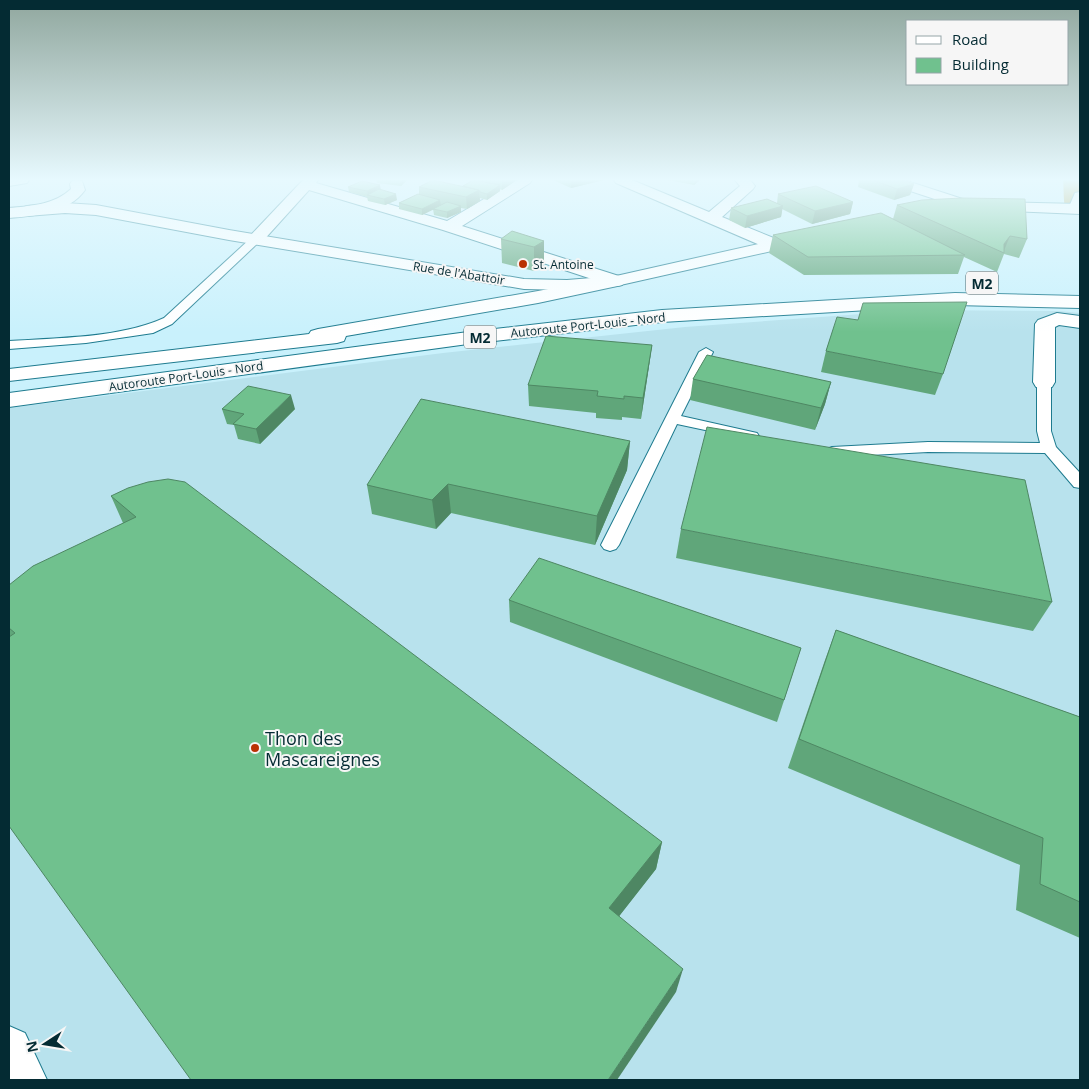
<svg xmlns="http://www.w3.org/2000/svg" width="1089" height="1089" viewBox="0 0 1089 1089" font-family="'Open Sans',sans-serif">
	<style>
		.built { fill: #b8e2ed }
		.lines { fill: none; stroke-linecap: round; stroke-linejoin: round }
		.canal { fill: #ac942f; fill-rule: evenodd }
		.service-casing { stroke: #1e7b8f; stroke-width: 2 }
		.minor-casing { stroke: #1e7b8f; stroke-width: 2 }
		.tertiary-casing { stroke: #1e7b8f; stroke-width: 2 }
		.secondary-casing { stroke: #1e7b8f; stroke-width: 2 }
		.trunk-casing { stroke: #1e7b8f; stroke-width: 2 }
		.service { fill: #fff; fill-rule: evenodd }
		.minor { fill: #fff; fill-rule: evenodd }
		.tertiary { fill: #fff; fill-rule: evenodd }
		.secondary { fill: #fff; fill-rule: evenodd }
		.trunk { fill: #fff; fill-rule: evenodd }
		.wall { fill: #60a67a }
		.shaded-wall { fill: #4e8763 }
		.building { fill: #70c18e; stroke: #4e8763 }
		.poi-dot { fill: #ba3103; stroke: #f6f6f6; stroke-width: 2 }
		.labels { text-anchor: middle; dominant-baseline: central; stroke-width: 4; stroke-linejoin: round; paint-order: stroke }
		.far-poi-label { font-size: 12px; fill: #042b33; stroke: #f6f6f6; text-anchor: start }
		.far-street-label { font-size: 12px; fill: #042b33; stroke: #f6f6f6 }
		.shield { fill: #f6f6f6; stroke: #4d686e; stroke-width: 1 }
		.shield-label { font-size: 14px; font-weight: bold; fill: #042b33 }
		.near-poi-label { font-size: 18px; fill: #042b33; stroke: #f6f6f6; text-anchor: start }
	</style>
	<rect width="100%" height="100%" fill="#c9f1fc"/>
	<polygon class="built" points="917,310 1059,311 1080,313 1080,1080 9,1080 9,408 443,353 685,327"/>
	<g class="lines">
		<path class="canal" d="M 1063,180 L 1079,180 L 1079,212 L 1073,213 L 1067,212 C 1063,207 1064,188 1063,180 Z"/>
		<g class="service-casing">
			<g id="service">
				<path d="M 255,237 L 259,238 L 260,240 L 259,242 L 172,324 L 153,333 L 86,343 L 9,349 L 9,341 C 56,338 121,338 164,318 L 251,238 Z"/>
				<polygon points="706,348 713,352 681,416 757,433 759,436 757,439 752,440 677,424 619,545 616,549 610,551 604,549 601,545 699,352"/>
				<polygon points="1044,378 1051,382 1051,431 1056,447 1080,473 1080,488 1074,487 1045,453 928,452 832,457 827,455 824,452 827,449 832,447 928,442 1040,443 1037,431 1037,382"/>
			</g>
		</g>
		<g class="minor-casing">
			<g id="minor">
				<polygon points="303,180 318,180 316,183 447,221 516,180 532,180 530,183 462,226 622,277 625,281 622,285 616,286 610,285 443,230 309,190 261,243 249,243 247,240 249,237"/>
				<polygon points="614,180 632,180 709,212 740,186 735,180 750,180 755,186 753,189 722,217 781,241 783,245 781,249 769,249 616,183"/>
				<polygon points="884,180 904,180 978,204 981,207 978,210 968,210 886,183"/>
				<polygon points="1080,192 1080,213 1071,212 1068,209 1075,193"/>
				<polygon points="1057,313 1080,316 1080,328 1059,325 1055,327 1055,382 1052,387 1044,388 1036,387 1033,382 1035,324 1038,320"/>
			</g>
		</g>
		<g class="tertiary-casing">
			<g id="tertiary">
				<polygon points="989,202 1080,204 1080,214 984,210 981,207 984,204"/>
				<polygon points="65,203 96,205 229,230 524,279 567,280 616,276 807,233 813,235 815,238 813,241 807,243 616,286 567,290 524,289 229,240 96,215 65,213 27,216 22,214 19,211 22,208 27,206"/>
			</g>
		</g>
		<g class="secondary-casing">
			<g id="secondary">
				<polygon points="9,180 29,180 27,183 9,186"/>
				<path d="M 77,180 L 82,181 L 85,190 C 69,213 34,216 9,218 L 9,208 C 30,206 54,205 71,189 L 70,184 L 72,181 Z"/>
				<polygon points="9,1026 25,1033 47,1080 9,1080"/>
			</g>
		</g>
		<g class="trunk-casing">
			<g id="trunk">
				<polygon points="616,276 622,277 625,281 622,285 538,303 346,336 344,341 337,343 9,381 9,369 309,334 311,331 318,329 538,291"/>
				<polygon points="955,293 1080,296 1080,308 955,305 662,322 468,344 9,407 9,393 468,332 662,310"/>
			</g>
		</g>
		<use href="#service" class="service"/>
		<use href="#minor" class="minor"/>
		<use href="#tertiary" class="tertiary"/>
		<use href="#secondary" class="secondary"/>
		<use href="#trunk" class="trunk"/>
	</g>
	<g class="wall">
		<polygon points="376,180 407,180 401,186 377,183"/>
		<polygon points="475,180 517,180 502,190 500,189 500,191 487,200 480,198 480,201 467,209 461,208 461,212 447,218 434,215 433,209 422,215 399,209 399,203 419,194 419,187 463,186"/>
		<polygon points="553,180 604,180 571,188"/>
		<polygon points="668,180 700,180 694,185"/>
		<polygon points="859,180 903,180 914,184 910,195 894,200 858,187"/>
		<polygon points="348,187 381,190 397,200 385,205 368,201 367,197 349,192"/>
		<polygon points="778,194 853,202 850,214 812,224 782,209 781,217 745,228 729,220 731,208 777,203"/>
		<polygon points="897,205 1027,239 1019,258 1004,254 997,272 964,257 958,274 804,275 769,253 773,235 893,219"/>
		<polygon points="501,239 544,241 544,265 534,271 502,263"/>
		<polygon points="652,345 649,366 641,419 622,417 622,420 596,418 596,413 529,406 528,385"/>
		<polygon points="826,351 943,374 935,395 821,372"/>
		<polygon points="693,379 831,382 825,404 815,430 690,400"/>
		<polygon points="222,409 295,409 260,444 238,439 234,425 227,424"/>
		<polygon points="630,441 627,470 595,545 451,513 436,529 372,514 367,485"/>
		<polygon points="111,496 662,842 656,869 619,916 676,992 9,826 9,585 123,523"/>
		<polygon points="681,529 1052,602 1033,631 676,558"/>
		<polygon points="509,600 801,648 777,722 510,622"/>
		<polygon points="836,630 1080,717 1080,938 1016,910 1020,865 788,768 825,660"/>
	</g>
	<g class="shaded-wall">
		<polygon points="400,180 407,180 401,186"/>
		<polygon points="502,180 517,180 502,190"/>
		<polygon points="571,180 604,180 571,188"/>
		<polygon points="695,180 700,180 694,185"/>
		<polygon points="914,184 910,195 894,200 897,189"/>
		<polygon points="380,185 381,191 368,195 367,191"/>
		<polygon points="500,185 500,191 487,200 487,194"/>
		<polygon points="479,190 480,201 467,209 466,197"/>
		<polygon points="396,194 397,200 385,205 384,199"/>
		<polygon points="440,200 441,206 422,215 422,209"/>
		<polygon points="853,202 850,214 812,224 815,211"/>
		<polygon points="461,206 461,212 447,218 447,212"/>
		<polygon points="783,206 781,217 745,228 747,216"/>
		<polygon points="1010,236 1003,253 1004,244"/>
		<polygon points="544,241 544,265 534,271 534,247"/>
		<polygon points="652,345 649,366 641,419 643,398"/>
		<polygon points="831,382 825,404 815,430 821,408"/>
		<polygon points="291,395 295,409 260,444 256,429"/>
		<polygon points="630,441 627,470 595,545 597,516"/>
		<polygon points="448,484 451,513 436,529 432,500"/>
		<polygon points="662,842 656,869 606,933 609,908"/>
		<polygon points="683,969 676,992 617,1080 608,1080"/>
	</g>
	<g class="building">
		<polygon points="433,180 479,190 466,197 419,187"/>
		<polygon points="473,180 500,185 487,194 480,192 479,190 463,186"/>
		<polygon points="873,180 903,180 914,184 897,189"/>
		<polygon points="362,181 380,185 367,191 348,187"/>
		<polygon points="816,186 853,202 815,211 778,194"/>
		<polygon points="379,189 396,194 384,199 367,195"/>
		<polygon points="418,194 440,200 422,209 399,203"/>
		<polygon points="962,198 1025,199 1027,239 1010,236 1004,244 1004,253 897,205 922,200"/>
		<polygon points="767,199 783,206 747,216 731,208"/>
		<polygon points="447,202 461,206 447,212 433,209"/>
		<polygon points="881,213 965,255 808,257 773,235"/>
		<polygon points="512,231 544,241 534,247 501,239"/>
		<polygon points="967,302 943,374 826,351 837,317 858,320 863,303"/>
		<polygon points="546,336 652,345 643,398 624,396 624,399 597,396 598,391 528,385"/>
		<polygon points="707,355 831,382 821,408 693,379"/>
		<polygon points="248,386 291,395 256,429 233,424 244,414 222,409"/>
		<polygon points="421,399 630,441 597,516 448,484 432,500 367,485"/>
		<polygon points="707,427 1025,480 1052,602 681,529"/>
		<polygon points="168,479 185,482 662,842 609,908 683,969 608,1080 191,1080 9,826 9,637 15,633 9,628 9,585 33,566 136,517 111,496 128,488 148,482"/>
		<polygon points="539,558 801,648 784,700 509,600"/>
		<polygon points="836,630 1080,717 1080,902 1040,884 1043,838 799,739"/>
	</g>
	<linearGradient id="sky" x2="0" y2="1"><stop stop-color="#90a79e"/><stop offset="0.54" stop-color="#e7f9fe"/><stop offset="1" stop-color="#e7f9fe" stop-opacity="0"/></linearGradient>
	<rect width="1089" height="332" fill="url(#sky)"/>
	<g class="poi-dot">
		<circle cx="523" cy="264" r="5"/>
		<circle cx="255" cy="748" r="5"/>
	</g>
	<g class="labels">
		<g class="far-poi-label">
			<text x="533" y="264">St. Antoine</text>
		</g>
		<g class="far-street-label">
			<text transform="translate(459 273) rotate(9)">Rue de l'Abattoir</text>
			<text transform="translate(588 325) rotate(-6)">Autoroute Port-Louis - Nord</text>
			<text transform="translate(186 376) rotate(-8)">Autoroute Port-Louis - Nord</text>
		</g>
		<g class="shield">
			<rect x="966" y="271.5" width="32" height="23" rx="4"/>
			<rect x="464" y="325.5" width="32" height="23" rx="4"/>
		</g>
		<g class="shield-label">
			<text x="982" y="283">M2</text>
			<text x="480" y="337">M2</text>
		</g>
		<g class="near-poi-label">
			<text x="265" y="738">Thon des<tspan x="265" dy="21">Mascareignes</tspan></text>
		</g>
	</g>
	<rect width="1089" height="1089" fill="none" stroke="#042b33" stroke-width="20"/>
	<rect x="906" y="20" width="162" height="65" fill="#f6f6f6" stroke="#95a5a8"/>
	<rect x="916" y="36" width="25" height="8" fill="#ffffff" stroke="#95a5a8"/>
	<text x="952" y="45" font-size="15" fill="#042b33">Road</text>
	<rect x="916" y="58" width="25" height="15" fill="#70c18e" stroke="#95a5a8"/>
	<text x="952" y="70" font-size="15" fill="#042b33">Building</text>
	<g transform="translate(45 1044) rotate(258)" stroke="#f6f6f6" stroke-width="4" paint-order="stroke">
	<path d="M0-4L9 19L0 12L-9 19Z" fill="#042b33"/>
	<text y="-8" font-size="14" font-weight="bold" text-anchor="middle" fill="#042b33">N</text>
	</g>
</svg>
